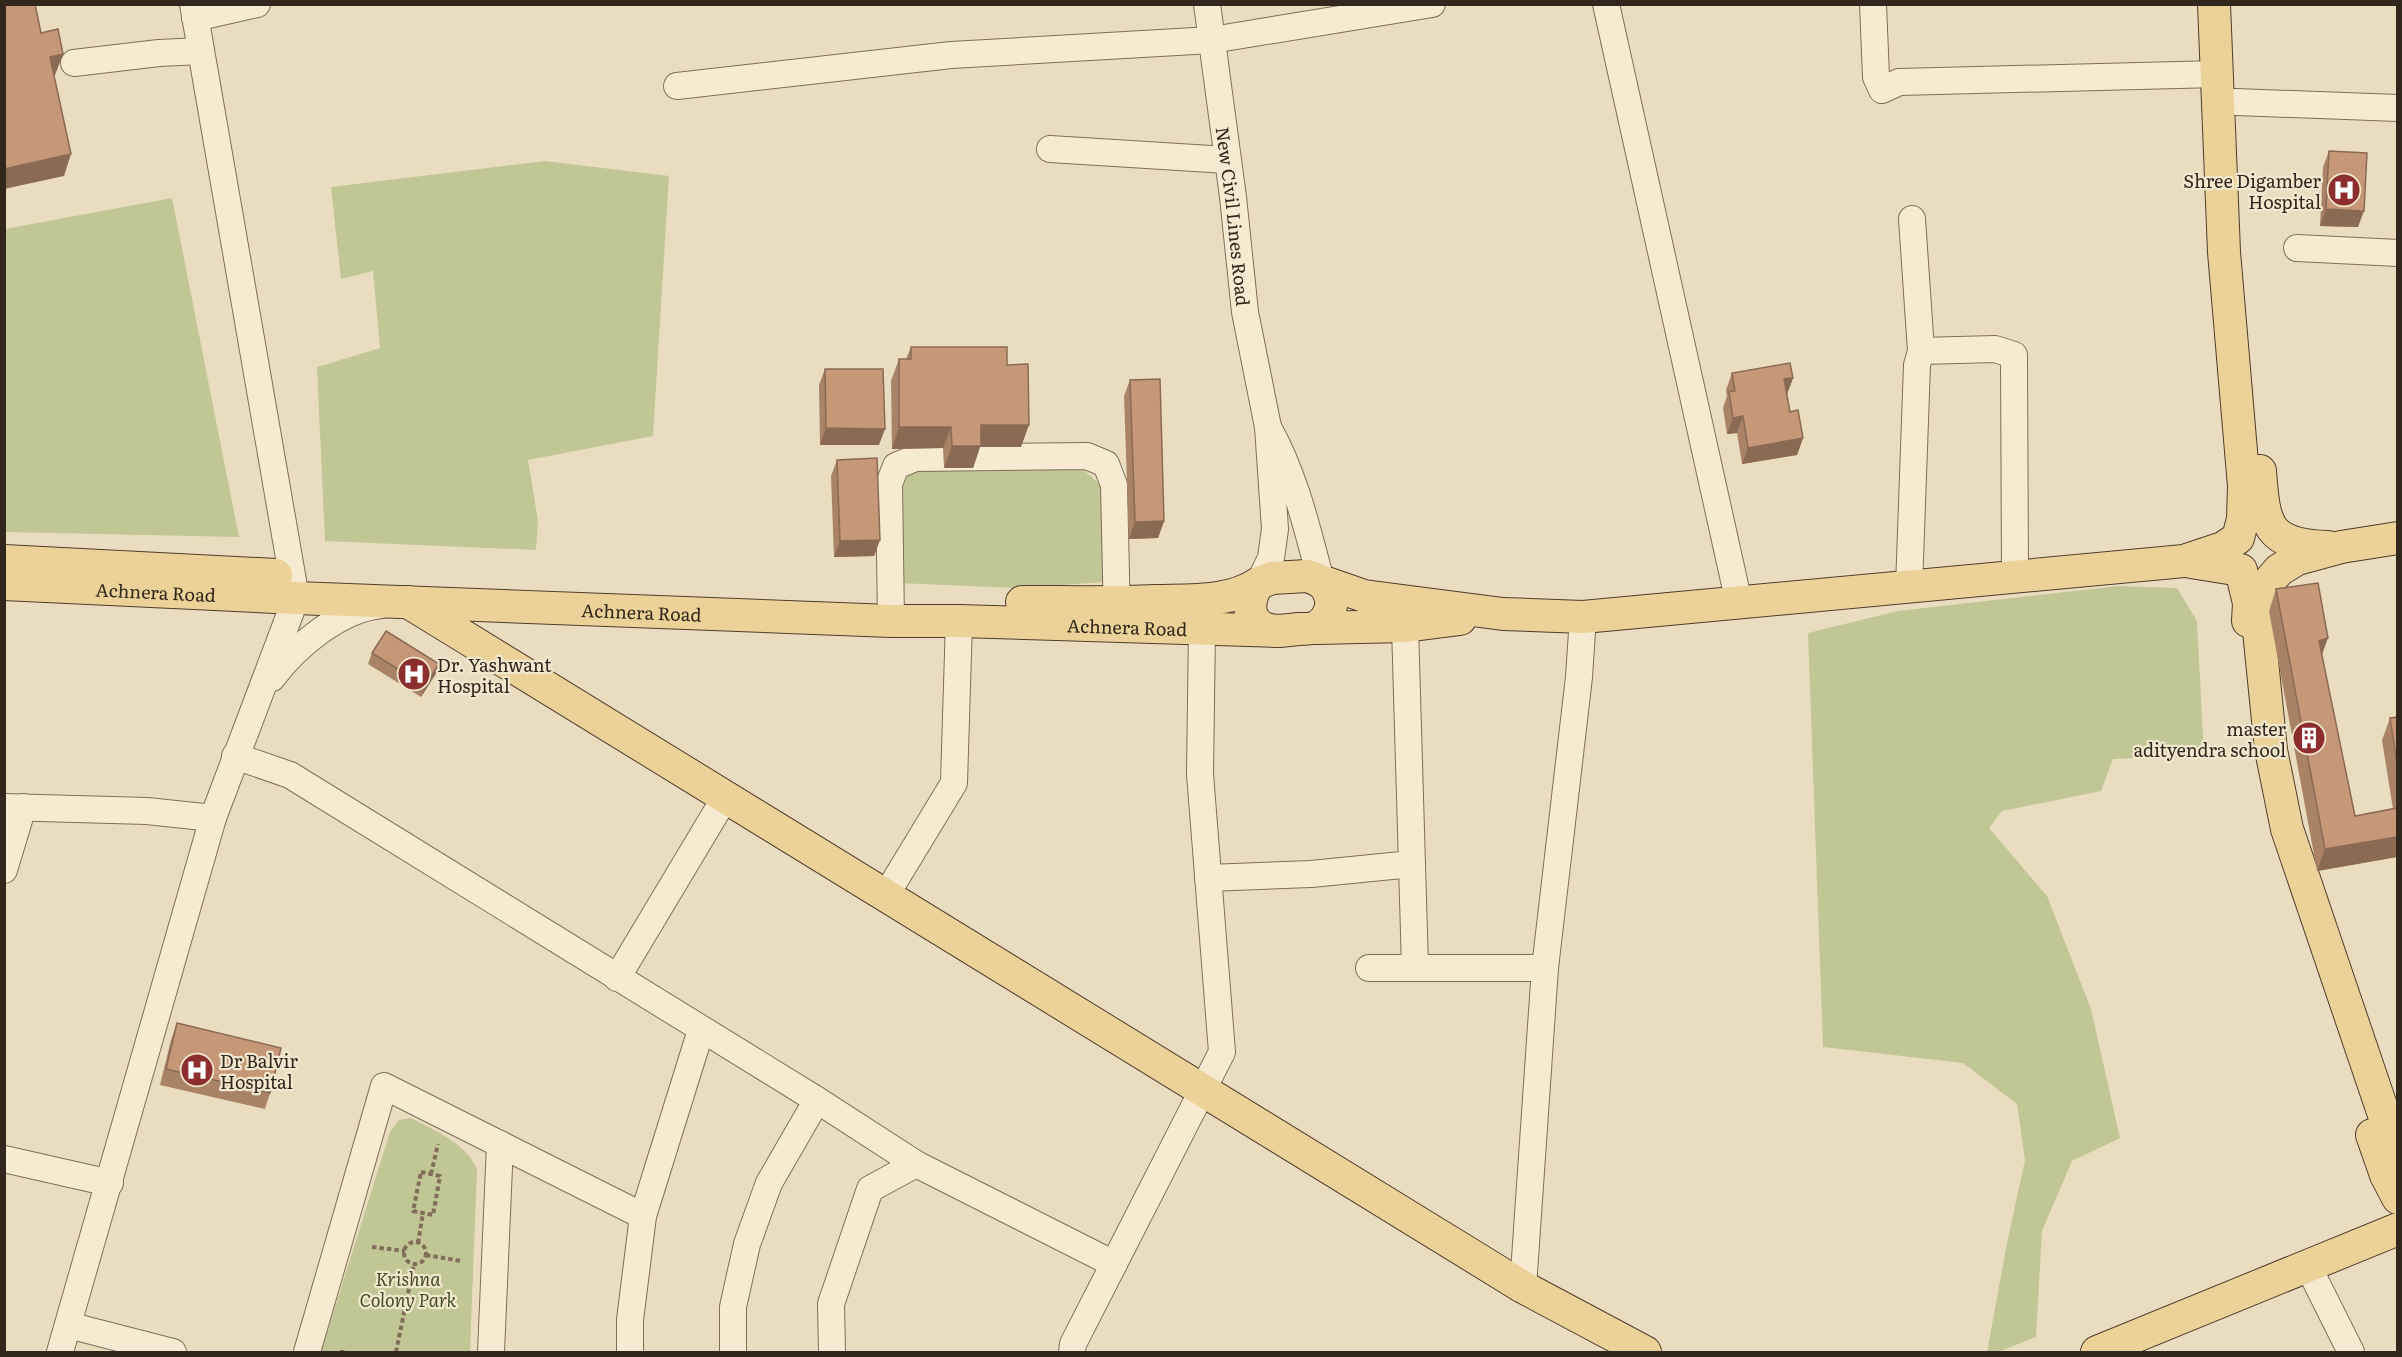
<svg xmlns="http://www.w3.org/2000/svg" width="2402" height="1357" viewBox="0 0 2402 1357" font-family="Literata,serif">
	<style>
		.green { fill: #c1c794 }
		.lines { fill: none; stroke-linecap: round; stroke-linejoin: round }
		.minor-casing { stroke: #816e59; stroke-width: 28 }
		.major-casing { stroke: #4f3d2d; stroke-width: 34 }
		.path { stroke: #816e59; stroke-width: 4; stroke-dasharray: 4.5 3; stroke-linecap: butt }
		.minor { stroke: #f6ebd1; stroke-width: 26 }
		.major { stroke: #ecd298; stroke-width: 32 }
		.wall { fill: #aa8366 }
		.shaded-wall { fill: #8b6a53 }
		.building { fill: #c69877; stroke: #8b6a53; stroke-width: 1.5 }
		.labels { text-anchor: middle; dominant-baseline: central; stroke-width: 4.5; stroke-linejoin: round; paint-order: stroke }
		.poi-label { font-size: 18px; fill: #32271c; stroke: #f2e8ce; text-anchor: end }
		.street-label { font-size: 18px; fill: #32271c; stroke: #f2e8ce }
		.park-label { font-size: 18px; font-style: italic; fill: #424d24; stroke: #f2e8ce }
	</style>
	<rect width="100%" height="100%" fill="#eaddbf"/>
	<g class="green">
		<polygon points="545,161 669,176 653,436 528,460 538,521 536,550 325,541 317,367 380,348 373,271 341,279 331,187"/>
		<polygon points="172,198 239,537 5,532 5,229"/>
		<polygon points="1081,467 1100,485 1106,582 1015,588 898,583 900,480 923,469"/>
		<polygon points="2119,586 2177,588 2197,621 2204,755 2113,759 2101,791 2002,811 1989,828 2047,896 2091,1009 2120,1138 2072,1161 2042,1231 2036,1337 1998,1352 1987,1352 2007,1243 2025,1160 2017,1104 1963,1063 1823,1047 1808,633 1898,611"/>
		<path d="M 411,1118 C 435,1131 466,1143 477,1169 L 470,1352 L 321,1352 L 390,1132 L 399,1120 Z"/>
	</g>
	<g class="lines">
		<g class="minor-casing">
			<g id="minor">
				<path id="s1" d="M 1207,4 L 1233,197 L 1245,312 L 1268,427"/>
				<polyline points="1606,4 1739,603"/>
				<polyline points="1873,4 1876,77 1882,90 1899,82 2217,74"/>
				<polyline points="195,18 257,4"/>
				<polyline points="74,63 159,53 201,51"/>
				<polyline points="677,86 951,55 1212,40 1432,4"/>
				<polyline points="2236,102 2398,108"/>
				<polyline points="1050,149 1227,160"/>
				<polyline points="2297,248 2398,253"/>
				<polyline points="1921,351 1995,349 2014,355 2015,577"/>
				<path d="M 1259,583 L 1271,558 L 1275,529 L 1268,427 C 1295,475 1307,528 1321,581"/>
				<polyline points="1909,587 1917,365 1921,351 1912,219"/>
				<polyline points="891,621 889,484 896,466 915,458 1087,456 1106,464 1114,485 1117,620"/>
				<polyline points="1405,626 1415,967"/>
				<path d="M 272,678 C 296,646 340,609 381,605"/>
				<polyline points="235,756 290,775 817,1100 916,1164 1114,1264"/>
				<polyline points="4,807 147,811 213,818"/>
				<polyline points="4,870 23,807"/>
				<polyline points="1208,878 1311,874 1412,864"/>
				<polyline points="886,895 954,783 959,621"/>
				<polyline points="1369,968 1545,968"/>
				<polyline points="617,978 726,796"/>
				<polyline points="4,1159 110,1183"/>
				<polyline points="2308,1266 2351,1352"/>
				<polyline points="1523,1287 1545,968 1579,677 1583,617"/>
				<polyline points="68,1325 173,1352"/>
				<polyline points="60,1352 213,818 296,598 193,4"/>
				<polyline points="307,1352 384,1086 643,1216"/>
				<polyline points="491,1352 500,1144"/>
				<polyline points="630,1352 630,1320 643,1216 701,1030"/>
				<polyline points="733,1352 733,1307 747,1244 769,1183 817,1100"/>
				<polyline points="832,1352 831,1304 870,1189 916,1164"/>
				<polyline points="1072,1352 1073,1344 1222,1052 1200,774 1202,629"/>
			</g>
		</g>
		<g class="major-casing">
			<g id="major">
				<path d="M 2260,471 C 2264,526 2267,545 2328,547"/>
				<polyline points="2398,538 2341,547 2297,559 2279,570 2261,591 2258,621 2271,750 2287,829 2398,1156"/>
				<polyline points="4,561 276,575"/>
				<polyline points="2191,562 2241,570 2249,603 2248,621"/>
				<path d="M 1307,576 C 1318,579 1327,584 1330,596 C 1334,607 1327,622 1316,627 C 1312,629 1303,629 1298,629 C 1289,630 1279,632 1270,630 C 1245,625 1247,598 1259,583 L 1272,578 Z"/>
				<polyline points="1321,581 1364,596 1503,614 1583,617 2184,561 2223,548 2238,538 2243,519 2244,486 2224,252 2214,4"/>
				<path id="s2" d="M 4,584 L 296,598 L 891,621 L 959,621 L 1279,631"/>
				<polyline points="408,602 1523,1287 1645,1352"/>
				<path d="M 1022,602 C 1066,602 1111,603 1156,601 C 1190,600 1230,603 1259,583"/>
				<polyline points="1316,628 1405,626 1460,619"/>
				<polyline points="2372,1135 2386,1175 2398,1198"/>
				<polyline points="2097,1352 2398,1229"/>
			</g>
		</g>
		<g class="path">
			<polygon points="421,1172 440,1176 433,1215 413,1211"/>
			<polyline points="431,1174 438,1144"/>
			<circle cx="415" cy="1253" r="11"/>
			<polyline points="418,1243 423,1213"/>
			<polyline points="372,1247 405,1251"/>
			<polyline points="426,1255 461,1261"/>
			<polyline points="340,1352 345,1352"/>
			<polyline points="396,1352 414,1264"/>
		</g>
		<use href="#minor" class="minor"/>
		<use href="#major" class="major"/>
	</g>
	<g class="wall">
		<polygon points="2329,151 2358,227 2320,226 2323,167"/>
		<polygon points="911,347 1007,365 1021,447 980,447 973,468 944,468 943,448 892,449 891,381 899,359 906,359"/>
		<polygon points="825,369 879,445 820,445 819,385"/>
		<polygon points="1732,373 1793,378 1787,394 1790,412 1803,438 1797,455 1742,464 1737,433 1727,434 1723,408 1727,396 1726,390"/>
		<polygon points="1130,380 1164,521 1158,538 1129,539 1124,396"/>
		<polygon points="837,460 880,540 874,556 834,557 831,476"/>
		<polygon points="2276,589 2322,655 2355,816 2393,809 2382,740 2390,718 2397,717 2397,857 2317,871 2269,611"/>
		<polygon points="372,653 439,664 435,675 421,697 368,664"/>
		<polygon points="177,1023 270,1093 265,1109 160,1085 171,1040"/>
	</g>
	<g class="shaded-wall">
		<polygon points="63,54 55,75 42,78 50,57"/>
		<polygon points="71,154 64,176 4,189 4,169"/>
		<polygon points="2326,209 2364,211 2358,227 2320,226"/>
		<polygon points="1793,378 1787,394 1778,396 1784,379"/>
		<polygon points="1743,416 1737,433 1727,434 1733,418"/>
		<polygon points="981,425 1029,425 1021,447 980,447 973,468 944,468 952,446"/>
		<polygon points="899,427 951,427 943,448 892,449"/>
		<polygon points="826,428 885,429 879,445 820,445"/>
		<polygon points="1803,438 1797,455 1742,464 1748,448"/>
		<polygon points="1164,521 1158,538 1129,539 1135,522"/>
		<polygon points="880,540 874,556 834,557 840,541"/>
		<polygon points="2328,638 2320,660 2319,641"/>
		<polygon points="439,664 435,675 421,697 425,686"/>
		<polygon points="2397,837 2397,857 2317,871 2325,849"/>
	</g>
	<g class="building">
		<polygon points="4,4 35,4 41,33 58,29 63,54 50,57 71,154 4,169"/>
		<polygon points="2329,151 2367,153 2364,211 2326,209"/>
		<polygon points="911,347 1007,347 1007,365 1028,364 1029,425 981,425 981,446 952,446 951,427 899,427 899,359 911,359"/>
		<polygon points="1790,363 1793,378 1784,379 1790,412 1798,410 1803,438 1748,448 1743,416 1733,418 1729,392 1735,391 1732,373"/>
		<polygon points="825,369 883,369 885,429 826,428"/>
		<polygon points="1160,379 1164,521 1135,522 1130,380"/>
		<polygon points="877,458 880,540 840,541 837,460"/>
		<polygon points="2318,583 2328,638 2319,641 2355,816 2397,808 2397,837 2325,849 2276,589"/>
		<polygon points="386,631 439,664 425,686 372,653"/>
		<polygon points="2397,717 2397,764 2390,718"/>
		<polygon points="177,1023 281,1048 270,1093 166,1069"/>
	</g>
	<defs>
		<g id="hospital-disc" transform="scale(1.725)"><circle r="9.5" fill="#8c2d2e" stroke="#f2e8ce"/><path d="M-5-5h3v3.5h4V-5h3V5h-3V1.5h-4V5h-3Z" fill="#fff"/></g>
		<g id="building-disc" transform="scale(1.725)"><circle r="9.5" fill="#8c2d2e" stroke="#f2e8ce"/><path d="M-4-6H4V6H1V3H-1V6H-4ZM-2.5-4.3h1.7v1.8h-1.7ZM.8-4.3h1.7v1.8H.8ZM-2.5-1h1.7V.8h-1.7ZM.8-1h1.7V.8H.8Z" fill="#fff"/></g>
	</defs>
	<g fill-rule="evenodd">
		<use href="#hospital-disc" x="2344" y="190"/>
		<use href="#hospital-disc" x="414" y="674"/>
		<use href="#building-disc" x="2309" y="738"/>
		<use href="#hospital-disc" x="197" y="1070"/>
	</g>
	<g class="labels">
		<g class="poi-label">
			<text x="2321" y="180">Shree Digamber<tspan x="2321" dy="21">Hospital</tspan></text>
			<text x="437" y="664" text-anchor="start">Dr. Yashwant<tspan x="437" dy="21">Hospital</tspan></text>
			<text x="2286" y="728">master<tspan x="2286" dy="21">adityendra school</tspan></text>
			<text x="220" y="1060" text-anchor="start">Dr Balvir<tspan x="220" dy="21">Hospital</tspan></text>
		</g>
		<g class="street-label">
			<text stroke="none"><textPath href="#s1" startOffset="214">New Civil Lines Road</textPath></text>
			<text stroke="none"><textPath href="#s2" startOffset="152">Achnera Road</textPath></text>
			<text stroke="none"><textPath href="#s2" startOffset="638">Achnera Road</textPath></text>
			<text stroke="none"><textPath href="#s2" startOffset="1124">Achnera Road</textPath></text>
		</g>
		<g class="park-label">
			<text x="408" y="1278">Krishna<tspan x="408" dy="21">Colony Park</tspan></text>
		</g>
	</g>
	<rect width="2402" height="1357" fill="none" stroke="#32271c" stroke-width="12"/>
</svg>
